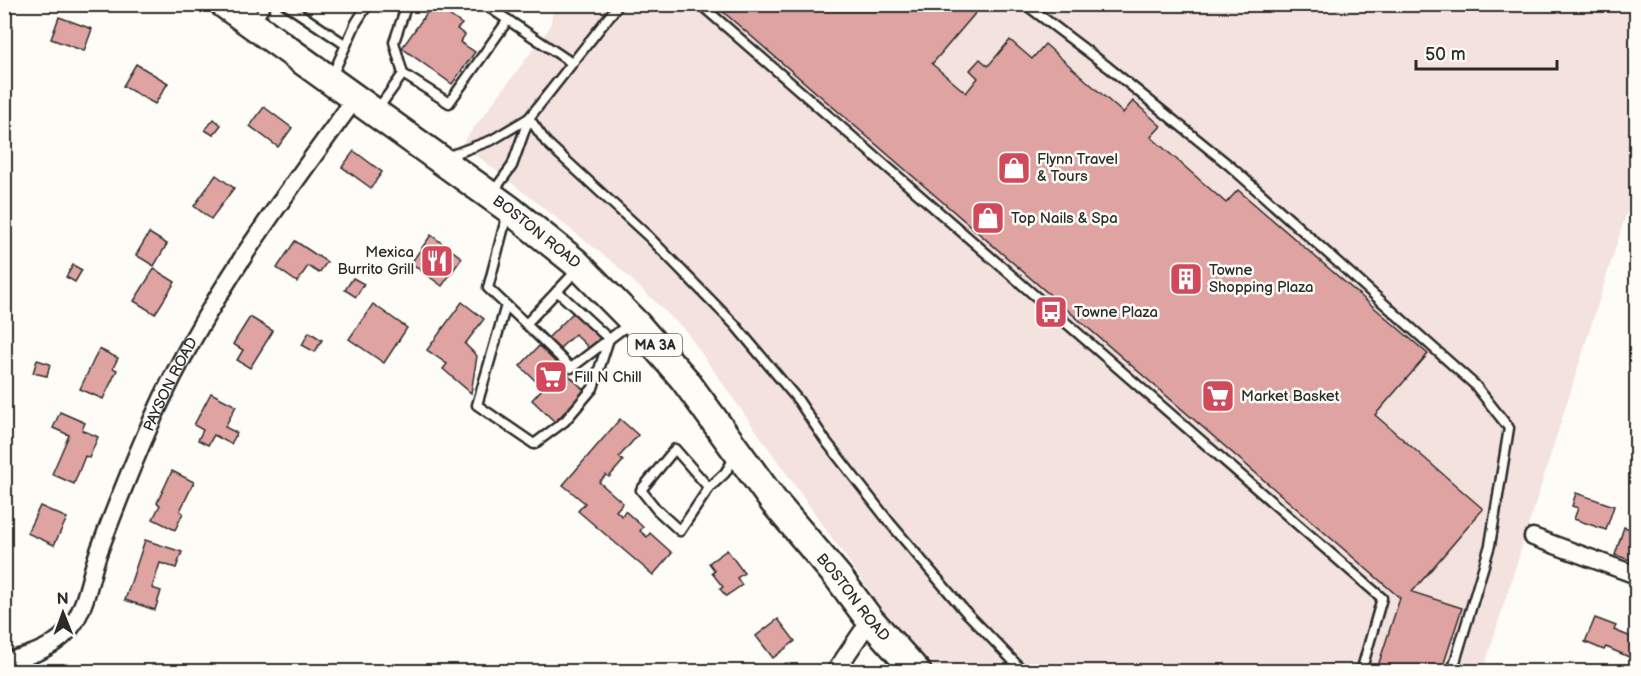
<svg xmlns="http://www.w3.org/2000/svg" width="1641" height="676" viewBox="0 0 1641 676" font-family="'Balsamiq Sans',sans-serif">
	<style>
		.built { fill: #f4e2de }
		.building { fill: #dfa4a2; stroke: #2b2b2b; stroke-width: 1.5 }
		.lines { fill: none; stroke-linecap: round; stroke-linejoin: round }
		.lane-casing { stroke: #2b2b2b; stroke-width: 13 }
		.street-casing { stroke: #2b2b2b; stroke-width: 21 }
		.primary-casing { stroke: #2b2b2b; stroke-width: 32 }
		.lane { stroke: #fdfcf7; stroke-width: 8 }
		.street { stroke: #fdfcf7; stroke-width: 16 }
		.primary { stroke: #fdfcf7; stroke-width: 27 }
		.labels { text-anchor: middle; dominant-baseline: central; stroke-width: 5; stroke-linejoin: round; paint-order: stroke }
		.shield { fill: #fdfcf7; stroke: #6a6a68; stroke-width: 1.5 }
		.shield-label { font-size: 14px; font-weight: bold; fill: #2b2b2b }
		.poi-label { font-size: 15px; fill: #2b2b2b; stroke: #fdfcf7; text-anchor: start }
		.street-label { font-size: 15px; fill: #2b2b2b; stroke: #fdfcf7 }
	</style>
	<rect width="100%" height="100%" fill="#fdfcf7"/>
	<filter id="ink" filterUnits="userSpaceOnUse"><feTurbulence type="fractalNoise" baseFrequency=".0167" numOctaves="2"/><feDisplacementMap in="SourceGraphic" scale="12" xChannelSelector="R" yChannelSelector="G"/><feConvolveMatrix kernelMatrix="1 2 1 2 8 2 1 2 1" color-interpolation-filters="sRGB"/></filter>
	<g filter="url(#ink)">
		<polygon class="built" points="1620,4 1636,9 1636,182 1483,671 937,671 895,627 685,330 615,264 462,144 550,27 554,5"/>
		<g class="building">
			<polygon points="433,4 462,24 457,29 465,35 460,42 475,52 452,84 402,48"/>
			<polygon points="714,4 972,4 978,10 932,64 966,93 978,78 970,70 980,59 988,66 1010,40 1032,59 1045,44 1123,113 1133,101 1161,126 1151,137 1226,203 1238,190 1428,354 1375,415 1483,509 1412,592 1462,608 1441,672 1376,672 1400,598"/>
			<polygon points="59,17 92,29 84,51 51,39"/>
			<polygon points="136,64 168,83 155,104 123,86"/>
			<polygon points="264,107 292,128 278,147 250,126"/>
			<polygon points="214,119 221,125 213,135 205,130"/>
			<polygon points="354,151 382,172 371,188 342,167"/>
			<polygon points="216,175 234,188 211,219 194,206"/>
			<polygon points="149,233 167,244 154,266 136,255"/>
			<polygon points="431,235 462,258 442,286 411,263"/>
			<polygon points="295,241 327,262 319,273 308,266 297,282 277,268"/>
			<polygon points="73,265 82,270 75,282 66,277"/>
			<polygon points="154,269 175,282 155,314 134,301"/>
			<polygon points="353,278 364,284 356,297 345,290"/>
			<polygon points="462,302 484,319 465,344 477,356 471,393 443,369 447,364 427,350"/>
			<polygon points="373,304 407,328 384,363 349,339"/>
			<polygon points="574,312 600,338 589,348 575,334 557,351 546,340"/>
			<polygon points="250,317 273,331 250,368 237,360 243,350 233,344"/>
			<polygon points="309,332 322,340 315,352 302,345"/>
			<polygon points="539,346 585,391 555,422 532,400 543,388 520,366"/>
			<polygon points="99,349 118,358 113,368 117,370 103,399 80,389"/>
			<polygon points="37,360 50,364 47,376 33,373"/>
			<polygon points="211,393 236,406 225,427 237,433 231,444 214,435 208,445 198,440 203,430 194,425"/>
			<polygon points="60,412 85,423 82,430 98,437 89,458 85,456 74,484 52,474 69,435 53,428"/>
			<polygon points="620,419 638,435 619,457 623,461 609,477 606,475 599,482 623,503 616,511 622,516 625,511 643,527 640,531 647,537 650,533 672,553 653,575 578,511 585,503 563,485"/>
			<polygon points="172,471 194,482 180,511 183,513 175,530 153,519 160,505 157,503"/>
			<polygon points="1576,493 1614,506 1606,530 1574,519 1578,508 1572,506"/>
			<polygon points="40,506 67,518 54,545 27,533"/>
			<polygon points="1624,527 1636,531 1636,562 1615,555"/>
			<polygon points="145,540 182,552 176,568 160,563 152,588 161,591 155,610 125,600"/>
			<polygon points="727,550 744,573 737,578 742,585 726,596 720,589 723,587 712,573 715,571 709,563"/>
			<polygon points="1595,618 1616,626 1614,630 1636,639 1636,660 1606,647 1604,650 1585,642"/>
			<polygon points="778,619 795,641 773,658 756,636"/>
			<polygon points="786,663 794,671 776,672"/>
		</g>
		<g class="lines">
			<g class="lane-casing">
				<g id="lane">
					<polyline points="285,4 346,45"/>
					<polyline points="407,4 394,42 403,74 449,103 508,20"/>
					<polyline points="484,4 572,63"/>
					<polyline points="700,4 1382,598 1361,672"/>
					<polyline points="1025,4 1108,67 1230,166 1475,385 1509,428 1490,545 1452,672"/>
					<polyline points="256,21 267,4"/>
					<polyline points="331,78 356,23 368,4"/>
					<polyline points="377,110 403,74"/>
					<polyline points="529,118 546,142 649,237 735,325 798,400 825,440 890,523 964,610 1024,672"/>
					<polyline points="446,157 492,140 529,118"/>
					<polyline points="493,192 512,166 529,118 619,4"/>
					<polyline points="507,215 488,288 526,324"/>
					<polyline points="578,269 526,324 571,368 629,324"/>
					<polyline points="506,305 477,405 534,444 565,421 593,388 609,339 557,291"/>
					<polyline points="709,488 680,531 657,510 641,490 675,449 709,488 725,473 735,457"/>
				</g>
			</g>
			<g class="street-casing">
				<g id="street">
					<polyline points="1533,537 1636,575"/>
					<path id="s1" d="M 4,662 C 30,656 59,647 74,623 C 88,600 90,575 99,551 C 116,506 134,460 154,416 C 204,304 282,198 355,99"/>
					<polyline points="835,672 862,632"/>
				</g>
			</g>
			<g class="primary-casing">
				<g id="primary">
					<path id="s2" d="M 224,4 L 509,209 L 575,262 L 637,325 L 684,379 L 774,502 L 838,577 L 870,620 L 917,672"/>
				</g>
			</g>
			<use href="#lane" class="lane"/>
			<use href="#street" class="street"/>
			<use href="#primary" class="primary"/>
		</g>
	</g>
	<defs>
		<g id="shop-square" transform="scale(1.725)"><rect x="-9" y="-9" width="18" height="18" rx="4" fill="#d1495b" stroke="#fdfcf7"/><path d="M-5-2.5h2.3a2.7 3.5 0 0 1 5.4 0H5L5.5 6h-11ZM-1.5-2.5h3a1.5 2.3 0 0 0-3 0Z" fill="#fff"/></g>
		<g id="restaurant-square" transform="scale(1.725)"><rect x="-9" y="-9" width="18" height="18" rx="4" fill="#d1495b" stroke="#fdfcf7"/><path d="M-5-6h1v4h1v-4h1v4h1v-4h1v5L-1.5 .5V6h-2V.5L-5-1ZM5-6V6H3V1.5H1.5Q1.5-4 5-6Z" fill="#fff"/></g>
		<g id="building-square" transform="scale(1.725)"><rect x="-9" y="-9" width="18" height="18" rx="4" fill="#d1495b" stroke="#fdfcf7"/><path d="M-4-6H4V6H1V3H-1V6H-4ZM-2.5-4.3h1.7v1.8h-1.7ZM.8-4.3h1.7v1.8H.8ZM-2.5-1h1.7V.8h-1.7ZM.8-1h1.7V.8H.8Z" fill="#fff"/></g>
		<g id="bus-square" transform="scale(1.725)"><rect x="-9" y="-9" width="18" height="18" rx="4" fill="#d1495b" stroke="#fdfcf7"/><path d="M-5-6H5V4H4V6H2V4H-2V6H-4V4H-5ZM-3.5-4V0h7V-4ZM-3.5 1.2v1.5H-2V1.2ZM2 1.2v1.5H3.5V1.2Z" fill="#fff"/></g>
		<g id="supermarket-square" transform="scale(1.725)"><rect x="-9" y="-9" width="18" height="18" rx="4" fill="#d1495b" stroke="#fdfcf7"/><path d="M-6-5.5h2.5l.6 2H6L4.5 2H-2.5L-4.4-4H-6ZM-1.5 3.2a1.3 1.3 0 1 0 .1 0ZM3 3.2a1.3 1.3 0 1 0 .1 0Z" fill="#fff"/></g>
	</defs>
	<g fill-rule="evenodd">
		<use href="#shop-square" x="1014" y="168"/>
		<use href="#shop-square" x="988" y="218"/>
		<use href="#restaurant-square" x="437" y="261"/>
		<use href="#building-square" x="1186" y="279"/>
		<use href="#bus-square" x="1051" y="312"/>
		<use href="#supermarket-square" x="551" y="377"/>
		<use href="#supermarket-square" x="1218" y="396"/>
	</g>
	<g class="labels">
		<rect class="shield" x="628" y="334" width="54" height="22" rx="4.5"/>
		<g class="shield-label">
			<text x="655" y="345">MA 3A</text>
		</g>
		<g class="poi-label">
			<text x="1037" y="159">Flynn Travel<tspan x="1037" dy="17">&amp; Tours</tspan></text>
			<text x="1011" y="218">Top Nails &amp; Spa</text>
			<text x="414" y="252" text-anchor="end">Mexica<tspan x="414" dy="17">Burrito Grill</tspan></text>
			<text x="1209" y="270">Towne<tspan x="1209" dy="17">Shopping Plaza</tspan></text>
			<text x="1074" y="312">Towne Plaza</text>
			<text x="574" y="377">Fill N Chill</text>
			<text x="1241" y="396">Market Basket</text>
		</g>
		<g class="street-label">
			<text stroke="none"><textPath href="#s2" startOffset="387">BOSTON ROAD</textPath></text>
			<text stroke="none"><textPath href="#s1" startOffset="340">PAYSON ROAD</textPath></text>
			<text stroke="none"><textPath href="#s2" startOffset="872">BOSTON ROAD</textPath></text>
		</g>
	</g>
	<rect width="1641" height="676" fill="none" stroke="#fdfcf7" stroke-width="24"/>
	<rect x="12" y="12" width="1617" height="652" fill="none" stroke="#2b2b2b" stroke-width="2" filter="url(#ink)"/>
	<g transform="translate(63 613) rotate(359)" stroke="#fdfcf7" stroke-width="4.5" paint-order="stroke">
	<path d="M0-4.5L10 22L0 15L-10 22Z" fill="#2b2b2b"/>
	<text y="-9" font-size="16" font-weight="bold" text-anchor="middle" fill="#2b2b2b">N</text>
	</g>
	<path d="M1416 60v9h141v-9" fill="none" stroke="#2b2b2b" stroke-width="3"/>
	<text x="1425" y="60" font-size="18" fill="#2b2b2b" stroke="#fdfcf7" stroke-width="4.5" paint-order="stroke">50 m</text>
</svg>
